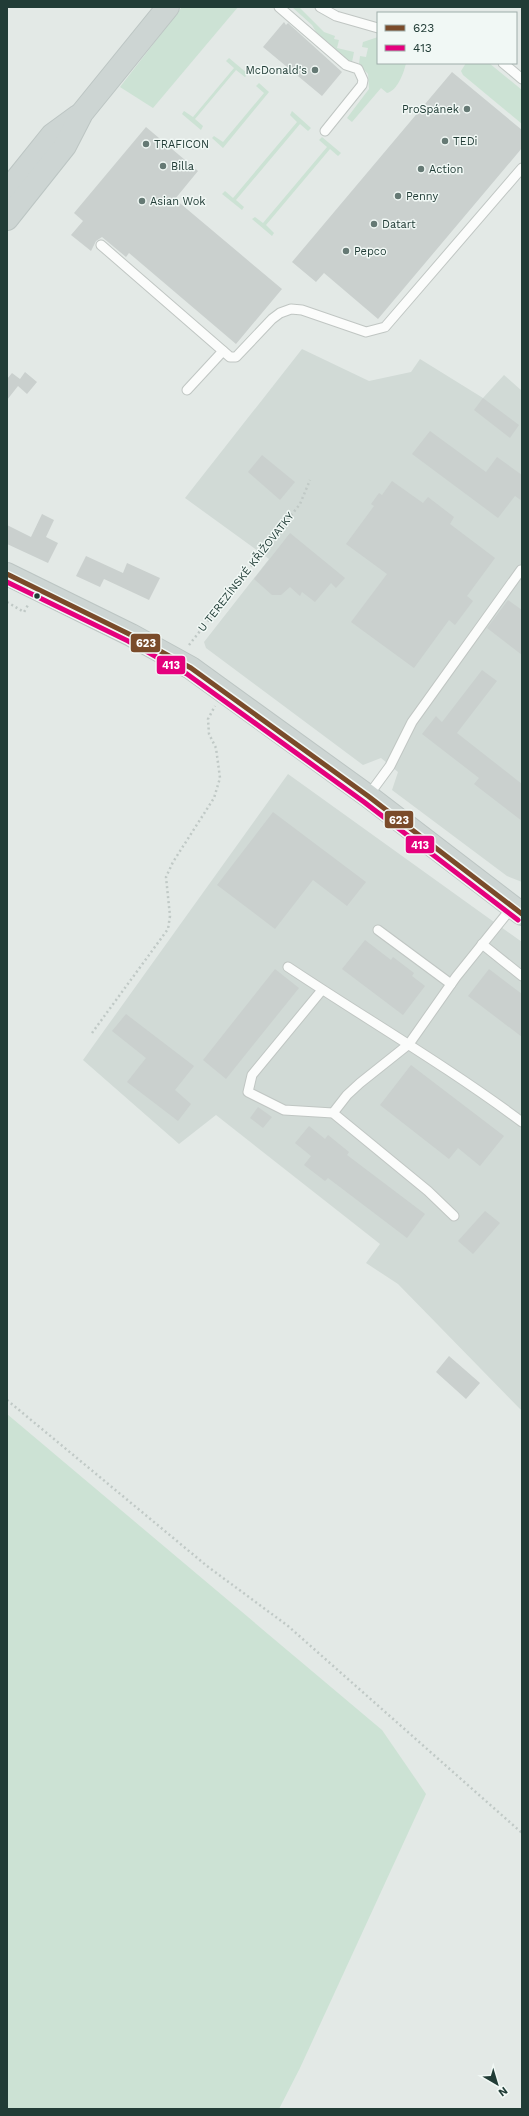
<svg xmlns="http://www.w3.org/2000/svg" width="529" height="2116" viewBox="0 0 529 2116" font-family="'Work Sans',sans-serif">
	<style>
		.built { fill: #d1dad6 }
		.green { fill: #cce2d4 }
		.building { fill: #cad0ce }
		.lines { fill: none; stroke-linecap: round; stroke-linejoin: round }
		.service-casing { stroke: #c0c6c3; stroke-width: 11 }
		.primary-casing { stroke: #bcc5c3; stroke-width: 24 }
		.path { stroke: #c0c9c6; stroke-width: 2.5; stroke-dasharray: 2 3; stroke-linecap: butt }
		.service { stroke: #fbfcfb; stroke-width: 9 }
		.primary { stroke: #cdd5d3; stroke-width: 22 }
		.bus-1-casing { stroke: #f1f8f5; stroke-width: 8 }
		.bus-2-casing { stroke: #f1f8f5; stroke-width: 8 }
		.bus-1 { stroke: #7a4b2a; stroke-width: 5 }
		.bus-2 { stroke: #e5007d; stroke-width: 5 }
		.poi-dot { fill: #657974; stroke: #f1f8f5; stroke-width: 1.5 }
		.bus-dot { fill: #213c36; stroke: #f1f8f5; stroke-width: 1.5 }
		.labels { text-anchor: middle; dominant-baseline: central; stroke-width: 3; stroke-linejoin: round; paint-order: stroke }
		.poi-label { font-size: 11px; fill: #213c36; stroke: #f1f8f5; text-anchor: start }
		.street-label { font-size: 11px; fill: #213c36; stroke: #f1f8f5 }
		.line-badge { stroke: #f1f8f5; stroke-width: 1.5 }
		.badge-label { font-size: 11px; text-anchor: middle; font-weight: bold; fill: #fff }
	</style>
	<rect width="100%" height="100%" fill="#e3e9e6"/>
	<g class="built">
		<polygon points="302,349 369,381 411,372 420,359 483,398 504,375 522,391 522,882 507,876 392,790 398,772 381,758 363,765 206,648 204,642 269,559 185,498"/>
		<polygon points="288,774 522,942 522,1411 398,1284 366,1263 380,1244 216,1115 179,1144 83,1060"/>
	</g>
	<g class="green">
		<polygon points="182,7 238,7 153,108 120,87"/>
		<polygon points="292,7 299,7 324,32 335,36 334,39 339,40 337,48 354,52 352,62 347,61 321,40 312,25"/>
		<path d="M 378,37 L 378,63 L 406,63 C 404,73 397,91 387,93 L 381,88 L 352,122 L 347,118 L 369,89 L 368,74 L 359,64 L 360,56 L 366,57 L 368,48 L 362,47 L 363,42 Z"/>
		<polygon points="229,58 248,74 245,77 236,70 195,119 203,126 201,130 182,114 184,111 193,117 234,68 226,61"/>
		<polygon points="466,63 489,63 522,90 522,124 463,75 461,71"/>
		<polygon points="259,83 269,92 223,148 212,138 214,136 223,142 264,93 256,86"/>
		<polygon points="292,111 311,128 308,131 300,124 236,200 244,207 242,210 222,194 225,191 233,198 297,122 290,115"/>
		<polygon points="322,137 341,153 338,156 330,149 266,225 274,233 272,236 252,219 255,217 263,223 327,147 319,140"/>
		<polygon points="7,1414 382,1730 426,1794 300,2068 279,2109 7,2109"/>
	</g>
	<g class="building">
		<polygon points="284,22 286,25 288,23 342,72 322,96 263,47"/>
		<polygon points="452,72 522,130 522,148 378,319 324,273 316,282 292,262"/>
		<polygon points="146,127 198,171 175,199 282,289 236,344 129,253 126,257 102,237 96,241 91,251 71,235 83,221 74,213"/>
		<polygon points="25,372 37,382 27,394 18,386 7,400 7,379 12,373 20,379"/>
		<polygon points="483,398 519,425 510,438 474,410"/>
		<polygon points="430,431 486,472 497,457 522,475 522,501 515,496 498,518 412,454"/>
		<polygon points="262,455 295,482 280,500 248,472"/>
		<polygon points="392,481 423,503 428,497 454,517 450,524 495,558 467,596 473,601 455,625 449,620 414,668 351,622 387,574 346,544 374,506 371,504 379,493 382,495"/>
		<polygon points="42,514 54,520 46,537 58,543 48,563 7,544 7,525 31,537"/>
		<polygon points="290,533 345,578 336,588 331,583 315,602 302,592 300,596 290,587 281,595 272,595 254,579"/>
		<polygon points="86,556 123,573 127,563 160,578 149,600 104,579 100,587 76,576"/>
		<polygon points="508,600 522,610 522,655 487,628"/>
		<polygon points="482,670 497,681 457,733 522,784 522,821 474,784 479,778 422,734 436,716 442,722"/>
		<polygon points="273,812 366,882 347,906 313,880 275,929 217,885"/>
		<polygon points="365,940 391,960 393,957 414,973 412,976 425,986 403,1015 342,969"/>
		<polygon points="275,969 299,988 226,1079 203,1060"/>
		<polygon points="489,969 522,994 522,1037 468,996"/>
		<polygon points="126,1014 194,1066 175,1090 191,1104 178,1121 127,1082 146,1058 112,1031"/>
		<polygon points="411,1065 504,1136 480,1166 458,1148 449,1159 380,1105"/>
		<polygon points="258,1107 272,1117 263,1128 250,1118"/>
		<polygon points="309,1126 325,1139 328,1135 349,1152 347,1155 425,1214 407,1238 328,1178 325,1181 304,1165 311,1156 295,1143"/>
		<polygon points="485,1211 500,1223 473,1254 458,1241"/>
		<polygon points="449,1356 480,1383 466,1399 436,1372"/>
	</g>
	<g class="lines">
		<g class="service-casing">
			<g id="service">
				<polyline points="279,7 346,65 358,69 363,80 362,85 325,131"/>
				<polyline points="320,7 336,16 378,28"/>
				<polyline points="503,63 522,79"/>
				<polyline points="101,245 230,357 236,357 272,319 280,313 291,309 302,310 366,332 385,327 522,168"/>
				<polyline points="187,390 223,351"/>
				<polyline points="368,796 390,766 412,722 521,570"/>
				<polyline points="378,930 451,984"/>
				<polyline points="482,944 522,976"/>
				<path d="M 288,967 C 366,1019 447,1066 522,1122"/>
				<polyline points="322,990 252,1075 248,1092 284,1110 333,1113 428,1191 454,1216"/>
				<polyline points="333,1113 347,1095 360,1083 409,1044 456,977 513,906"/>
			</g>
		</g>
		<g class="primary-casing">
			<g id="primary">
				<polyline points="7,191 52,135 78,116"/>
				<polyline points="7,219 65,146 82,113 168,7"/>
				<polyline points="7,574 131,635 191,668 368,796 522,914"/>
			</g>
		</g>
		<g class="path">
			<polyline points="7,602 24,612 28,605"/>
			<polyline points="189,645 300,504 310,480"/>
			<polyline points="92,1033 168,929 170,916 166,877 173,862 214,798 220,778 216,748 209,734 208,719 215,706"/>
			<polyline points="7,1400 207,1566 288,1626 522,1833"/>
		</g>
		<use href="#service" class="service"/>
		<use href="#primary" class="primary"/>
		<g class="bus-1-casing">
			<polyline id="bus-1" points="7,574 131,635 191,668 368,796 522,914"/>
		</g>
		<g class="bus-2-casing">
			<polyline id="bus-2" points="7,582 128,641 187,674 364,802 518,920"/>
		</g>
		<use href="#bus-1" class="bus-1"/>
		<use href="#bus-2" class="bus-2"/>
	</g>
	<g class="poi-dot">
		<circle cx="315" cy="70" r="4"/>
		<circle cx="467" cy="109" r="4"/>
		<circle cx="445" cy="141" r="4"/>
		<circle cx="146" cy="144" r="4"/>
		<circle cx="163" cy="166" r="4"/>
		<circle cx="421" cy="169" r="4"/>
		<circle cx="398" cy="196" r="4"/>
		<circle cx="142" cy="201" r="4"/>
		<circle cx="374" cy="224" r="4"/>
		<circle cx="346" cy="251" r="4"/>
	</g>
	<circle class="bus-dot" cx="37" cy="596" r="3.5"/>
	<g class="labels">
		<g class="poi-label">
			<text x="307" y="70" text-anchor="end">McDonald's</text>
			<text x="459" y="109" text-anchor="end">ProSpánek</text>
			<text x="453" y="141">TEDi</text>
			<text x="154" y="144">TRAFICON</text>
			<text x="171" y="166">Billa</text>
			<text x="429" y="169">Action</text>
			<text x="406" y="196">Penny</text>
			<text x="150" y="201">Asian Wok</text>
			<text x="382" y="224">Datart</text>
			<text x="354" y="251">Pepco</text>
		</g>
		<g class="street-label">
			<text transform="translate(246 572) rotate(-52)">U TEREZÍNSKÉ KŘIŽOVATKY</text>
		</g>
	</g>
	<g class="line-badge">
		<rect x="130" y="633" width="31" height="20" rx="4" fill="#7a4b2a"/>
		<rect x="156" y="655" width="30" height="20" rx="4" fill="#e5007d"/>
		<rect x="384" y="810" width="30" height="19" rx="4" fill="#7a4b2a"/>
		<rect x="405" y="835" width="30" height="19" rx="4" fill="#e5007d"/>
	</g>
	<g class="badge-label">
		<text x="146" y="647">623</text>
		<text x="171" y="669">413</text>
		<text x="399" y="824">623</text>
		<text x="420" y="849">413</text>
	</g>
	<rect width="529" height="2116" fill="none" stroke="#213c36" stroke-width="16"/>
	<rect x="377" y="12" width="140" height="52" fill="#f1f8f5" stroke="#9eada9"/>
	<rect x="385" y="25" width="20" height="6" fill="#7a4b2a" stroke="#9eada9"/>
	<text x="413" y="32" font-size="12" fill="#213c36">623</text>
	<rect x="385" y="45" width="20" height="6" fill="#e5007d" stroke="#9eada9"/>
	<text x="413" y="52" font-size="12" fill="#213c36">413</text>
	<g transform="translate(497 2084) rotate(142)" stroke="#f1f8f5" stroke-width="3" paint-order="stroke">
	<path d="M0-3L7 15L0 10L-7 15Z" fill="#213c36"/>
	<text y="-6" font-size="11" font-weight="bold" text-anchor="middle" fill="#213c36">N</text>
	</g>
</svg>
